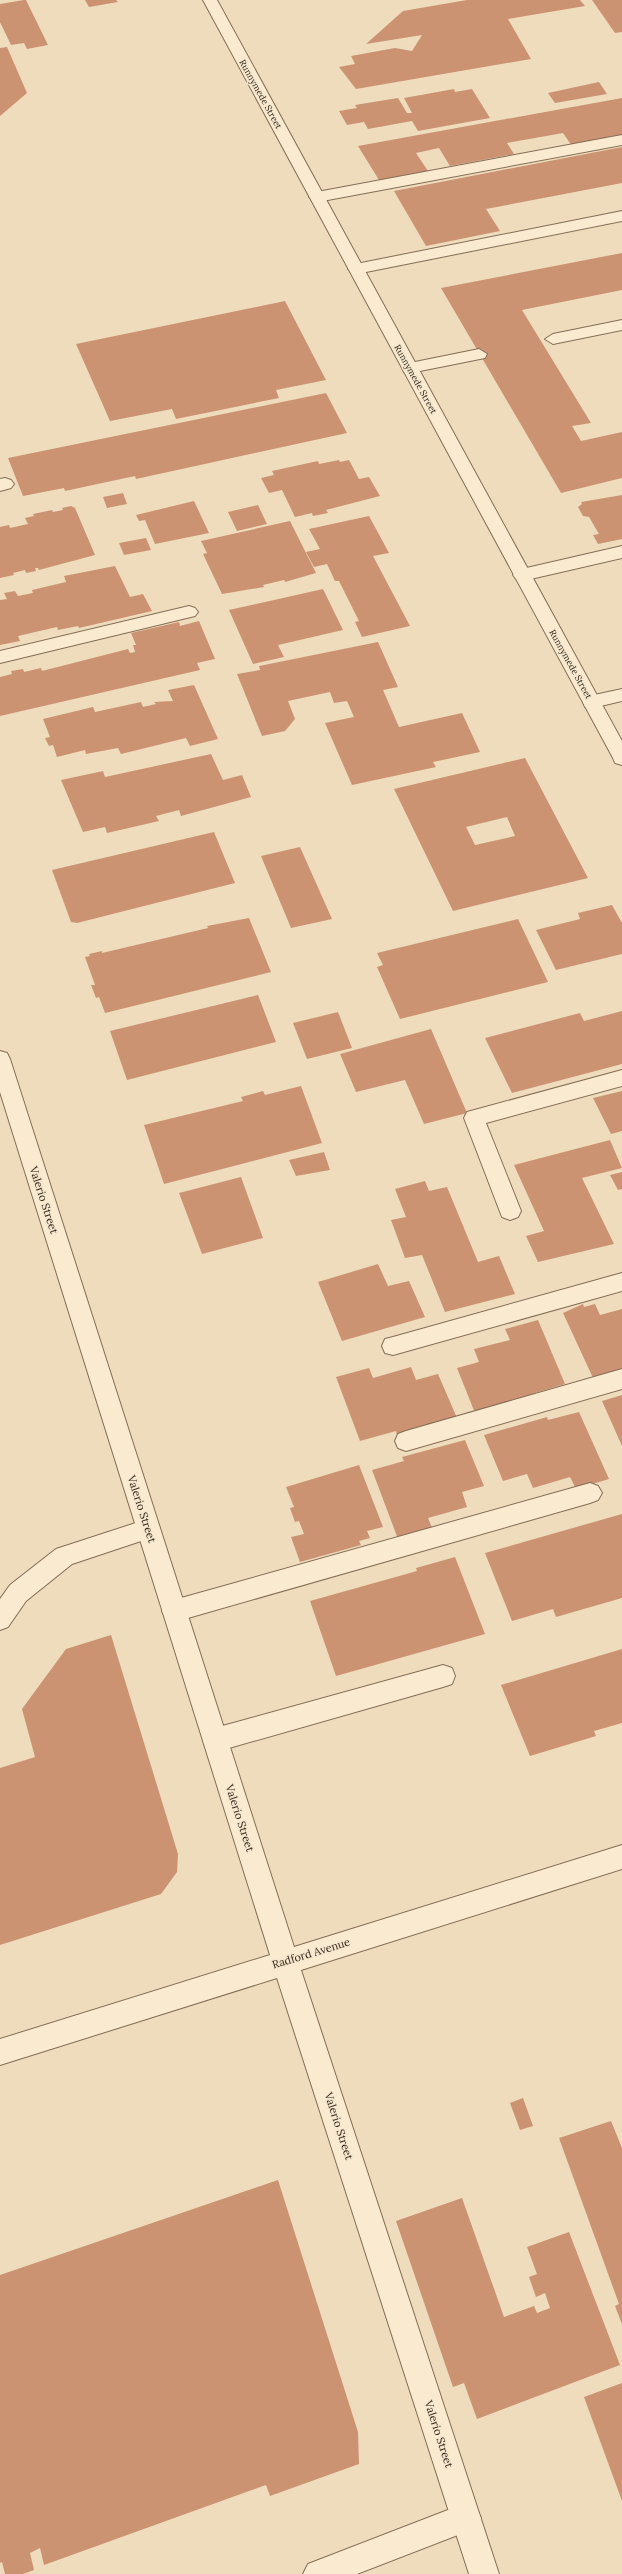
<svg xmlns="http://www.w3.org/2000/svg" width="622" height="2574" viewBox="0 0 622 2574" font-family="Lora,serif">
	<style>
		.building { fill: #cc9373; fill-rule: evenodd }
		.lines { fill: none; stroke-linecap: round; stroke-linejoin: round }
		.lane-casing { stroke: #856d56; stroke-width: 2 }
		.street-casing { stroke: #856d56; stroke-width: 2 }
		.lane { fill: #f9ead0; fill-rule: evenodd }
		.street { fill: #f9ead0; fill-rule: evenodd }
		.labels { text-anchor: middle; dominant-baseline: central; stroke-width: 3; stroke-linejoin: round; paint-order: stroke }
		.far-street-label { font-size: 9px; fill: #35261b; stroke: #f5e7cd }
		.street-label { font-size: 11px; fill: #35261b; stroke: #f5e7cd }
	</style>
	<rect width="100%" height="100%" fill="#eedcbd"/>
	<g class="building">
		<polygon points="24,0 26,0 48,45 27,49 24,43 11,45 0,22 0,4"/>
		<polygon points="85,0 116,0 118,2 89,7"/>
		<polygon points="467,0 580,0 585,6 508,19 531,59 356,89 339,67 355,64 351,56 395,48 412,51 422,35 366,44 403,11"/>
		<polygon points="592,0 622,0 622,32 615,33"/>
		<polygon points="7,47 27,93 0,116 0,48"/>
		<polygon points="599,82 607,94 555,103 548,93"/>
		<polygon points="454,89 455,92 472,89 490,118 418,131 412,121 368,129 364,122 347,125 339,111 357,108 355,105 398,98 407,113 412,113 404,98"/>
		<polygon points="622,98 622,137 572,146 563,133 507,143 514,154 450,166 439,148 416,153 428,171 379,180 358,146"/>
		<polygon points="622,147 622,183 486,209 500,231 426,246 394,191"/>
		<polygon points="622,253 622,290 522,310 591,423 572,426 581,441 622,432 622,478 561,493 441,288"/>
		<polygon points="285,301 326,380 276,390 279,398 176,419 172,409 110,421 76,344"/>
		<polygon points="326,393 347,433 136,479 135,476 65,491 64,488 23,496 8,458"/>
		<polygon points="339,460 340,462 349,460 359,479 369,477 380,496 326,510 328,513 313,516 312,513 295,517 282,490 269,493 261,478 274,475 272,471 318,461 319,464"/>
		<polygon points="123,493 127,504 107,508 103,497"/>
		<polygon points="622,495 622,539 598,544 593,535 599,534 589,517 583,516 578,507 582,504 581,502"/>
		<polygon points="194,501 209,533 155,544 145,520 139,521 136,515"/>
		<polygon points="258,505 267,524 237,531 228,512"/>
		<polygon points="71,506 75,508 95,555 39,570 38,568 35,568 36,571 26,573 25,570 13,573 14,575 0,578 0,527 9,525 10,528 28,524 25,518 34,516 33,514 52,510 53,512 63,510 62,508"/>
		<polygon points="369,516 389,553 373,556 410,626 362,637 355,622 359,621 339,581 335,581 327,564 314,567 306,552 320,549 309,529"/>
		<polygon points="290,521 316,573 285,582 284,580 263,585 264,587 222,594 203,554 207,553 201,541"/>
		<polygon points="146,538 151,550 124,555 119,543"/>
		<polygon points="115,566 130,597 143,594 152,611 79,628 78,626 58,630 57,627 18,636 20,641 0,645 0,600 7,599 4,593 15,591 18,596 33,593 32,590 66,582 64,576"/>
		<polygon points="323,589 343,630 278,645 284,657 253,664 229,610"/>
		<polygon points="199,621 215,659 197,663 200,670 0,716 0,677 12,674 11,671 23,669 24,672 41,668 42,671 128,649 130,653 135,652 133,645 136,645 131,633 179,622 180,626"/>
		<polygon points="378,642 398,687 383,690 399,727 462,713 480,752 433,762 436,767 352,785 325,723 354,717 347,701 334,703 330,692 288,701 295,719 285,731 262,736 237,674 260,670 259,666"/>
		<polygon points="194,685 218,739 190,746 186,738 121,754 118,748 86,754 85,750 57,757 53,745 49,746 45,738 50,737 43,719 93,707 95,712 141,702 143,707 156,704 154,702 173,701 168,690"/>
		<polygon points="211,754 223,780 242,775 251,797 181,816 179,810 156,816 159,821 107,833 105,827 83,832 61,780 103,771 105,777"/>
		<path d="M 525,758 L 588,878 L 453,911 L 394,789 ZM 507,817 L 515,836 L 475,845 L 466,827 Z"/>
		<polygon points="214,832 235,883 77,923 71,922 52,870"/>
		<polygon points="300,847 332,919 291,928 261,856"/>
		<polygon points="612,905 622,923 622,954 556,970 536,930 580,919 578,913"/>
		<polygon points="249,918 271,972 105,1013 99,997 96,998 91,985 95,985 85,957 90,956 89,954 102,951 102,953 208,928 207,926"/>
		<polygon points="518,919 548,982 400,1019 377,967 383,965 377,953"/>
		<polygon points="258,995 276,1042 127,1080 110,1031"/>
		<polygon points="622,1011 622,1064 512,1093 485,1038 580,1013 584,1021"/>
		<polygon points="338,1012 352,1048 307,1059 293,1023"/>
		<polygon points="431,1029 467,1113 424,1124 405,1080 356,1092 340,1054"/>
		<polygon points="301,1086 322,1143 164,1184 144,1125 243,1101 241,1097 263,1091 265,1095"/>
		<polygon points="622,1091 622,1131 611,1134 593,1098"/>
		<polygon points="610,1140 622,1168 582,1178 614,1244 538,1262 526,1236 544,1231 514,1165"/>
		<polygon points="324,1152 330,1170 296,1176 289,1160"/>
		<polygon points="622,1172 622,1189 618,1190 610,1175"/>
		<polygon points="241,1177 263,1238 202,1254 179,1193"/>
		<polygon points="425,1181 429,1191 447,1187 478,1262 499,1256 515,1294 445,1312 422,1255 405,1258 391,1220 406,1217 395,1189"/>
		<polygon points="378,1264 388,1286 409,1281 425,1317 342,1341 318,1282"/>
		<polygon points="583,1304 584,1307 595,1304 600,1315 622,1309 622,1372 594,1380 563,1313"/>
		<polygon points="538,1320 565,1384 535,1393 537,1396 475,1413 457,1368 479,1362 474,1349 510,1340 505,1329"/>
		<polygon points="411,1367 416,1380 438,1374 457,1418 397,1435 396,1431 360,1441 336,1377 369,1368 373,1378"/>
		<polygon points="622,1395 622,1446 602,1401"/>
		<polygon points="579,1412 609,1479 576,1489 570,1477 533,1488 527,1474 503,1481 484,1435 547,1417 548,1420"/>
		<polygon points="465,1440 484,1486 462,1492 467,1507 428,1518 433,1530 398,1539 372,1470 404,1461 402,1457"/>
		<polygon points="359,1465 383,1527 367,1531 370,1538 359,1541 361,1545 300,1562 291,1537 304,1534 299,1521 295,1522 290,1508 294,1507 286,1487"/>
		<polygon points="622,1514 622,1598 556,1617 553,1609 512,1621 485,1553"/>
		<polygon points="455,1557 485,1634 336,1676 310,1601 417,1571 416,1568"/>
		<polygon points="111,1635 178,1854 177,1872 161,1894 0,1945 0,1768 35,1757 22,1709 66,1649"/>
		<polygon points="622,1649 622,1723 594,1731 596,1736 530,1756 501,1685"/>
		<polygon points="523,2098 533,2126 520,2130 510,2103"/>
		<polygon points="611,2121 622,2148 622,2324 615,2306 619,2304 559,2138"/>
		<polygon points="278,2180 358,2432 359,2464 270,2496 266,2485 44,2565 40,2548 30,2553 34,2570 23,2574 5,2574 2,2562 0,2563 0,2275"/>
		<polygon points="462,2198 504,2317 534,2306 537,2313 550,2308 545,2293 536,2297 529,2277 537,2274 527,2247 569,2232 620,2365 477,2419 464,2383 453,2387 396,2221"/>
		<polygon points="622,2383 622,2501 584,2397"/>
	</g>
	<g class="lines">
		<g class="lane-casing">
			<g id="lane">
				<polygon points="622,135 622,145 317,202 309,197 317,192"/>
				<polygon points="622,211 622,221 356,274 348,269 356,264"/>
				<polygon points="622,320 622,330 553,344 545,339 553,334"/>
				<polygon points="479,349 487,354 485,358 410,373 404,372 402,368 404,364 410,363"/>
				<polygon points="5,478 11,480 14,484 11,488 0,491 0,479"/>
				<polygon points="622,546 622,558 522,581 516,579 513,575 516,571 522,569"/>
				<polygon points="189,606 195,608 198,612 195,616 0,663 0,651"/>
				<polygon points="622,689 622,701 592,708 585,707 583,702 585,697"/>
				<polygon points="622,1070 622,1086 486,1123 521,1211 518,1217 510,1220 502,1217 464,1118 467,1112"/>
				<polygon points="622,1273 622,1291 393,1355 385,1353 382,1346 385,1339 393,1337"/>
				<polygon points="622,1369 622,1389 406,1451 398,1448 395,1441 398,1434 406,1431"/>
				<polygon points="590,1483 598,1486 602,1493 598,1500 590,1503 174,1622 166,1619 162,1611 166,1603 174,1600"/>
				<polygon points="148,1519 156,1522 160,1529 156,1536 72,1564 26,1601 8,1627 0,1630 0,1599 10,1585 56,1549"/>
				<polygon points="443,1665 452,1668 455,1676 452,1684 443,1687 215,1752 206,1748 203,1740 206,1732 215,1728"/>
				<polygon points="466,2503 476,2508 481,2518 476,2528 357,2574 303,2574 308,2564"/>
			</g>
		</g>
		<g class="street-casing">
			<g id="street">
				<polygon points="203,0 217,0 622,741 622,765 615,763 613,758"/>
				<polygon points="0,1051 7,1053 10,1059 294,1947 622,1845 622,1869 301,1970 499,2574 469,2574 277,1978 0,2065 0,2039 270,1955 0,1092"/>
			</g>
		</g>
		<use href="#lane" class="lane"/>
		<use href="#street" class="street"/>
	</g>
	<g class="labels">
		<g class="far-street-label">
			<text transform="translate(261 94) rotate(61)">Runnymede Street</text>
			<text transform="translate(416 379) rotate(61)">Runnymede Street</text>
			<text transform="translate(571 664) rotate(61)">Runnymede Street</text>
		</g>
		<g class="street-label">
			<text transform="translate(44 1200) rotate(72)">Valerio Street</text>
			<text transform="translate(142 1509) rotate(72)">Valerio Street</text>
			<text transform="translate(240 1818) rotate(72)">Valerio Street</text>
			<text transform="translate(311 1953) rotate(-17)">Radford Avenue</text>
			<text transform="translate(339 2126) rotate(72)">Valerio Street</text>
			<text transform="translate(439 2434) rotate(72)">Valerio Street</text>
		</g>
	</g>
</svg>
